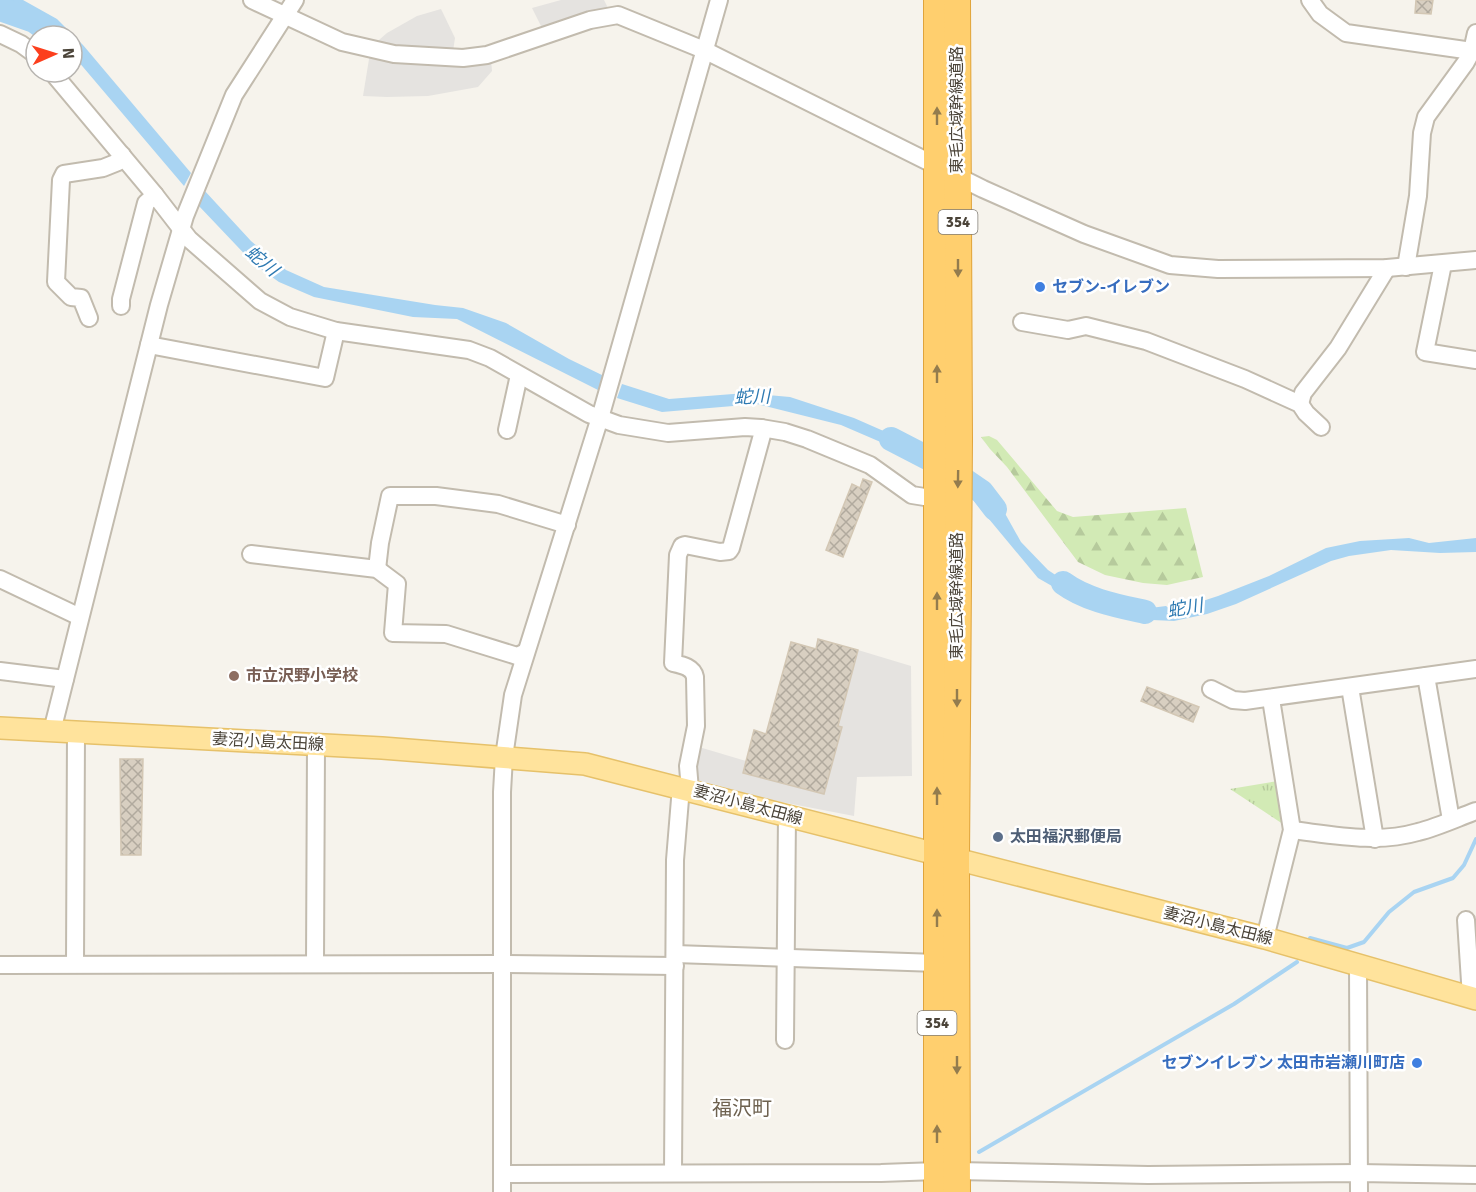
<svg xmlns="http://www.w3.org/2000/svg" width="1476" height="1192" viewBox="0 0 1476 1192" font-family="Signika,'Noto Sans JP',sans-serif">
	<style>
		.forest { fill: url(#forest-firs) }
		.park { fill: url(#park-tufts) }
		.parking { fill: #e5e3e0 }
		.water { fill: #a9d4f2 }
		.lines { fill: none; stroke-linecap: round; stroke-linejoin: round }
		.stream { stroke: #a9d4f2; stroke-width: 4 }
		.river { stroke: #a9d4f2; stroke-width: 24 }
		.building { fill: url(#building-cross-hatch); stroke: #d3c7b4; stroke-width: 1.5 }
		.minor-casing { stroke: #c2bbae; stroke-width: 20 }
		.major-casing { stroke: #e6c16a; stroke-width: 24 }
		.highway-casing { stroke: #e0a43c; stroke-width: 28 }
		.minor { stroke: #fff; stroke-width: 16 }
		.major { stroke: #ffe39c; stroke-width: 21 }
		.highway { stroke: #ffcf6e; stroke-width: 26 }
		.oneway { fill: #937c4e }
		.shop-dot { fill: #3f7fe0; stroke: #fff; stroke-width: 2 }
		.education-dot { fill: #8d6e63; stroke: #fff; stroke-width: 2 }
		.service-dot { fill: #5c6f8a; stroke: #fff; stroke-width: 2 }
		.labels { text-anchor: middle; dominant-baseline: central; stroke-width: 5; stroke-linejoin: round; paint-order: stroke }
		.shield { fill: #fff; stroke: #817c74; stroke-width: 1.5 }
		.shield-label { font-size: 15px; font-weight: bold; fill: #4b4439 }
		.street-label { font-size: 16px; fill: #4b4439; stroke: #fff }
		.shop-label { font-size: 16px; font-weight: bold; fill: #366cbe; stroke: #fff; text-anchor: start }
		.education-label { font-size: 16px; font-weight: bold; fill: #785e54; stroke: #fff; text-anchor: start }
		.service-label { font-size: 16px; font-weight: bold; fill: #4e5e75; stroke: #fff; text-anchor: start }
		.water-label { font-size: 18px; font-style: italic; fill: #2e7ab2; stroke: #fff }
		.quarter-label { font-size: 20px; fill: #6e6250; stroke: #fff }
	</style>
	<defs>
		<pattern id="forest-firs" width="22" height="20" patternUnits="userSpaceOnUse" patternTransform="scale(1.5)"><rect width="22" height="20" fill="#d2eab5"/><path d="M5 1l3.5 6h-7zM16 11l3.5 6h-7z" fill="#b6ca9c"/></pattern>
		<pattern id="park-tufts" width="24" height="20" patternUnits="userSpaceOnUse" patternTransform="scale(1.5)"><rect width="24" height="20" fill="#d2eab5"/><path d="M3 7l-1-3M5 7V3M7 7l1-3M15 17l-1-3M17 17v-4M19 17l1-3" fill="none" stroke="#b6ca9c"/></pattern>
		<pattern id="building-cross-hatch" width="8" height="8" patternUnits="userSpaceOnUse" patternTransform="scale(1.5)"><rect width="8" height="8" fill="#d8cfc1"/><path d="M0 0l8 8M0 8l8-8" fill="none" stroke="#b1aa9e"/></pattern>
	</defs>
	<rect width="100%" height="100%" fill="#f6f3ec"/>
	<polygon class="forest" points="989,436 997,440 1057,511 1073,517 1186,508 1203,577 1167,585 1143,583 1105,575 1078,562 1007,467 990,449 981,437"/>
	<polygon class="park" points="1284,780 1292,830 1230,789"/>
	<g class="parking">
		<polygon points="561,0 604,0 608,8 544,32 532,8"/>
		<polygon points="441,9 455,38 453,51 371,47 387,33 417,16"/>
		<polygon points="370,53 491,60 492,71 478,87 428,96 387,97 363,96"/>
		<polygon points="858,650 911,666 912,776 857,777 854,816 761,798 695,781 692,774 699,747 746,761 744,773 824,794 842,727 838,726"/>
	</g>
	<g class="water">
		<polygon points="0,0 23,0 57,19 83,45 191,173 184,186 72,54 72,36 51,36 37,24 0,8"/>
		<polygon points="204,190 251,241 286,270 324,287 435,305 463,308 506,323 569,359 604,376 600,391 457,319 413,317 314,297 279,282 255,265 198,205"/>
		<polygon points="622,384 669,399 746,393 790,397 854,418 920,447 920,459 841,425 757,404 662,412 617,398"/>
		<polygon points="974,476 1002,508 1021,542 1048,570 1084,594 1113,605 1143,609 1166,606 1172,611 1218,596 1269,576 1326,548 1360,541 1409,538 1429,543 1476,538 1476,552 1440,553 1391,550 1349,556 1331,561 1236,604 1207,614 1174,621 1131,619 1092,609 1038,578 974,501"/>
	</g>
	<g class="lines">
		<g class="stream">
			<polyline points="1310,938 1347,948 1364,942 1389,912 1414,892 1453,878 1464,865 1476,839"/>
			<polyline points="979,1152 1234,1004 1297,962"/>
		</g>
		<g class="river">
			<polyline points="0,9 34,21 55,36"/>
			<polyline points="891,439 947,468 982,492 995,509"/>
			<path d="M 1063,583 C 1086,600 1118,606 1145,612"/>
		</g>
	</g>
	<g class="building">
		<polygon points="1416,0 1433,0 1431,14 1415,13"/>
		<polygon points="863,479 872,482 843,557 826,550 852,484 860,488"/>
		<polygon points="818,639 858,650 838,726 842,727 824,794 743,773 754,730 766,734 791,642 816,649"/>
		<polygon points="1147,687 1199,707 1193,722 1141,701"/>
		<polygon points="120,759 143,759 141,855 121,855"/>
	</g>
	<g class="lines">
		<g class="minor-casing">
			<g id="minor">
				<polyline points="252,0 342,42 394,54 463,58 487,55 590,20 618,15 704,50 983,189 1084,234 1170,265 1218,269 1387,268 1476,260"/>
				<polyline points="1310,0 1320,14 1346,33 1472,51"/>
				<polyline points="0,34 21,44 36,55"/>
				<polyline points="52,72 155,195 189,239 260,301 290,317 336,331 469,350 490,358 589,414 619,425 668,433 745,427 761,428 785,432 807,439 870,465 912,495 937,499"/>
				<polyline points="1443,264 1425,352 1476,360"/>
				<polyline points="1406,267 1418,196 1422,133 1426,117 1466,62 1472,51 1476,33"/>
				<polyline points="121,306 121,299 146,203 155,195"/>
				<polyline points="89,318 81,298 71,297 56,282 61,180 64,174 103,168 118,162 122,155"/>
				<polyline points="1022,322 1068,330 1086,326 1146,341 1245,379 1300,404 1306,413 1321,427"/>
				<polyline points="149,345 325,378 336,331"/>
				<polyline points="1300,404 1303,393 1338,348 1387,268"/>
				<polyline points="507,430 519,375"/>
				<polyline points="251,554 377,569 397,584 393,633 446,634 517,656 526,652"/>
				<polyline points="377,569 380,543 390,496 436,496 498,504 567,525"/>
				<polyline points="0,579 80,617"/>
				<polyline points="0,671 65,679"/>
				<polyline points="1426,676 1451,820"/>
				<polyline points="1350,687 1375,839"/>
				<polyline points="1211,689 1233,700 1245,701 1476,669"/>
				<polyline points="52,731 159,305 185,216 234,95 295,0"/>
				<path d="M 690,790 L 688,766 L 696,726 L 695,677 C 693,667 682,665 673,663 L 678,555 L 682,546 L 685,545 L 720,552 L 729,551 L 731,548 L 762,435 L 761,428"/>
				<path d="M 1292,830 C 1334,835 1377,844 1418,832 C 1438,827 1457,818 1476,811"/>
				<polyline points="1466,920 1471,997"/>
				<polyline points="1265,938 1292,830 1271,699"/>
				<polyline points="675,954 937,963"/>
				<polyline points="75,964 76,732"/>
				<polyline points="315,964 316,745"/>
				<polyline points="0,965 503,964 675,966"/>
				<polyline points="1358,965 1359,1192"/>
				<polyline points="785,1040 787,815"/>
				<polyline points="957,1171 1148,1175 1359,1173 1476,1175"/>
				<polyline points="673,1173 675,860 681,787"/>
				<polyline points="502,1174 881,1173 937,1171"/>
				<polyline points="502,1192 502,792 504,757 513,695 602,411 719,0"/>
			</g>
		</g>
		<g class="major-casing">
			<polyline id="major" points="0,728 382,748 585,764 1265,938 1476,999"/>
		</g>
		<g class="highway-casing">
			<g id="highway">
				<polyline points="937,0 937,1192"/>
				<polyline points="957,0 959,439 956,860 957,1192"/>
			</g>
		</g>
		<use href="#minor" class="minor"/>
		<use href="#major" class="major"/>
		<use href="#highway" class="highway"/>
	</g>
	<defs><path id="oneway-solid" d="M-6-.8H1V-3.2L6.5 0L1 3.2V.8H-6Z" transform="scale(1.5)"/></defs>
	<g class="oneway">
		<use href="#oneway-solid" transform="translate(937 116) rotate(-90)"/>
		<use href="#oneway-solid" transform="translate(958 268) rotate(90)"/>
		<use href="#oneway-solid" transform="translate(937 374) rotate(-90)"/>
		<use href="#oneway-solid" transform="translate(958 479) rotate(91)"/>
		<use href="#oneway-solid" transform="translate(937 601) rotate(-90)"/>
		<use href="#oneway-solid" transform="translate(957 698) rotate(90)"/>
		<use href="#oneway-solid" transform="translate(937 796) rotate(-90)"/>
		<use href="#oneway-solid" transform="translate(937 918) rotate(-90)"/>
		<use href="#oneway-solid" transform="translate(957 1065) rotate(90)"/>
		<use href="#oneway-solid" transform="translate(937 1134) rotate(-90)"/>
	</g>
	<g class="shop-dot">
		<circle cx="1040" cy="287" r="6"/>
		<circle cx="1417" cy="1063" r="6"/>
	</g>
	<circle class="education-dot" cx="234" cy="676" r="6"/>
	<circle class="service-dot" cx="998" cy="837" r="6"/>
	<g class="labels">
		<g class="shield">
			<rect x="938.5" y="210" width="39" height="24" rx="4.5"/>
			<rect x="917.5" y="1011" width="39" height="24" rx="4.5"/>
		</g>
		<g class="shield-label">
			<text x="958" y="222">354</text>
			<text x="937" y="1023">354</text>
		</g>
		<g class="street-label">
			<text transform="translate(957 110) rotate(-90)">東毛広域幹線道路</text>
			<text transform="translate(957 596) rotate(-90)">東毛広域幹線道路</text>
			<text transform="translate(268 742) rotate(3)">妻沼小島太田線</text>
			<text transform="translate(748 805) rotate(15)">妻沼小島太田線</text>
			<text transform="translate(1218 926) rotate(14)">妻沼小島太田線</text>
		</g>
		<g class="shop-label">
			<text x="1052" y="287">セブン-イレブン</text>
			<text x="1405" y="1063" text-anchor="end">セブンイレブン 太田市岩瀬川町店</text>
		</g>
		<g class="education-label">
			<text x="246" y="676">市立沢野小学校</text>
		</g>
		<g class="service-label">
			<text x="1010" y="837">太田福沢郵便局</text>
		</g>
		<g class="water-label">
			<text transform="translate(262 261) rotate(40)">蛇川</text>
			<text transform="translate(752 397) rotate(-2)">蛇川</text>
			<text transform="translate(1185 608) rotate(-10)">蛇川</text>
		</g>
		<g class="quarter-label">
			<text x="742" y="1108">福沢町</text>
		</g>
	</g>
	<g transform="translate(54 54) rotate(87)"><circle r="28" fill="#ffffff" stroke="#b7b4b0" stroke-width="1.5"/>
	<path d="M0-4.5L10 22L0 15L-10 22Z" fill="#fc3f1d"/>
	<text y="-9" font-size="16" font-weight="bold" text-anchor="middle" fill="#4b4439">N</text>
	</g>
</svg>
